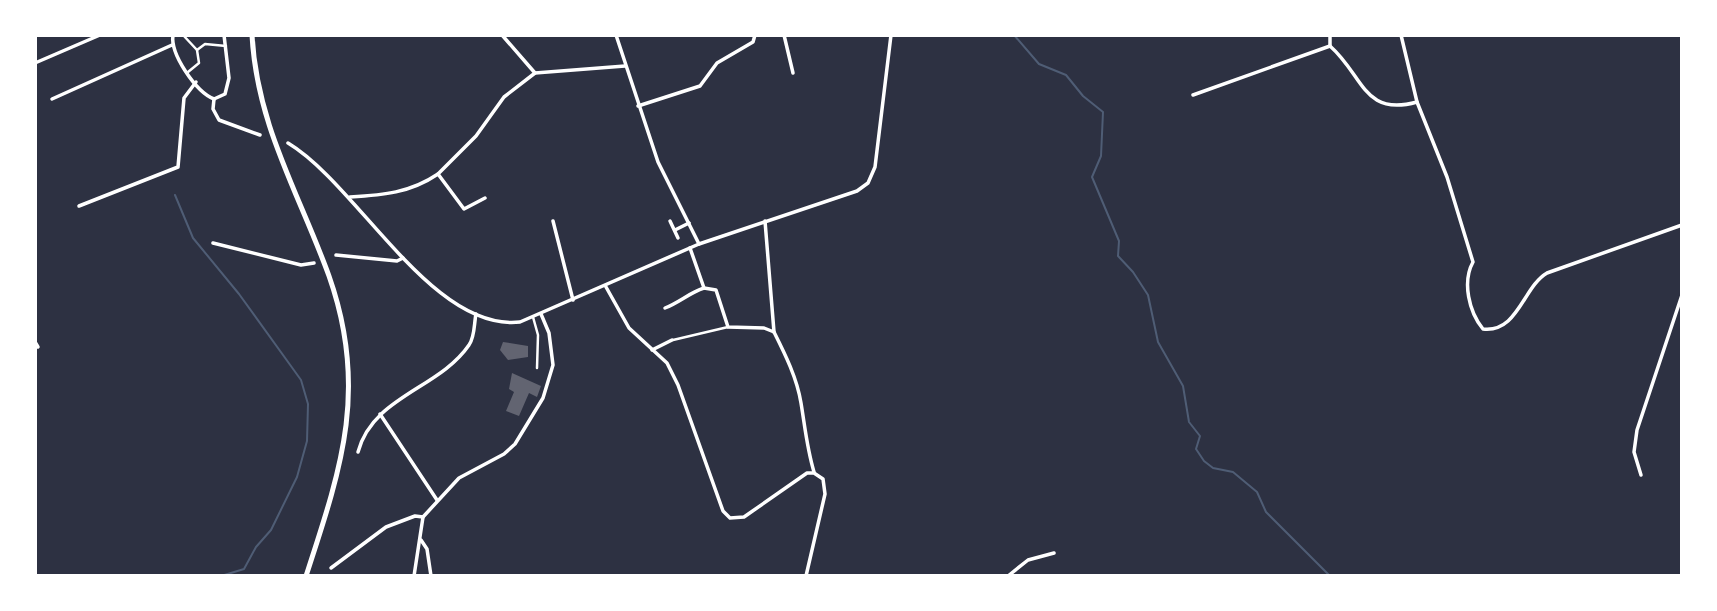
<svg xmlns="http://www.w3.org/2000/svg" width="1717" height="611" viewBox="0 0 1717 611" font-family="'Titillium Web',sans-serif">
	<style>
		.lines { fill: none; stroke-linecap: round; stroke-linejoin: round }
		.stream { stroke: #4f5d75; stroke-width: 2 }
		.building { fill: #626471 }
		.pedestrian { stroke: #fff; stroke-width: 2.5 }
		.minor { stroke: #fff; stroke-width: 3.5 }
		.primary { stroke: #fff; stroke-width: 5 }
	</style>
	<rect width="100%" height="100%" fill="#2d3142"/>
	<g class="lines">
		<g class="stream">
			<polyline points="1014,35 1039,64 1066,75 1083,96 1103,112 1101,156 1092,177 1119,241 1118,256 1133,272 1148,295 1158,342 1183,386 1189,422 1200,436 1196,449 1204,461 1213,468 1233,472 1257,492 1266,512 1330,576"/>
			<polyline points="175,195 193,238 239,294 301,380 308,404 307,441 297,477 271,530 256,547 244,569 221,576"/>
		</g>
	</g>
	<g class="building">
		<polygon points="503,342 528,346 528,357 508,360 500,350"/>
		<polygon points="512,373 541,386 537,397 529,393 519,416 506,411 514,392 509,389"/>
	</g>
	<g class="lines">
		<g class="pedestrian">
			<polyline points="183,35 197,50 199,63 188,72"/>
			<polyline points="197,50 205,44 226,46"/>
			<polyline points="533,317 538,335 537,368"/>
			<polyline points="673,340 728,327"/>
		</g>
		<g class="minor">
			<path d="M 173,35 C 170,54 196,92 214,99"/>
			<polyline points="502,35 535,73"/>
			<polyline points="616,35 658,162 699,244"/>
			<polyline points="784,35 793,73"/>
			<path d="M 1330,35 L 1330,46 C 1364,76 1363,117 1417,102"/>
			<path d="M 1401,35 L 1417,102 L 1447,177 L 1473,262 C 1462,282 1469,312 1483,329 C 1518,333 1523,287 1547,273 L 1682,225"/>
			<polyline points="35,63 100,35"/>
			<polyline points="1193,95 1330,46"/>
			<polyline points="52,99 172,45"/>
			<polyline points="214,99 225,94 229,78 224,35"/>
			<polyline points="214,99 213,109 219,120 260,135"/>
			<polyline points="638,106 700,86 717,63 753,42 755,35"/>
			<path d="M 288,143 C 358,185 432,332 520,322 L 699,244 L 857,191 L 868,183 L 875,167 L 891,35"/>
			<path d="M 350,197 C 383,195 410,193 438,174"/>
			<polyline points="485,198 464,209 438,174 476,136 504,97 535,73 625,66"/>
			<polyline points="79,206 178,167 184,98 196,82"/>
			<polyline points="553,221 573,300"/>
			<polyline points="670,221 678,238"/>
			<polyline points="765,221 774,332"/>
			<polyline points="675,230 689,223"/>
			<polyline points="213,243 301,265 314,263"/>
			<path d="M 690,248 L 704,288 L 716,290 L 728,327 L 764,328 L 774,332 C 785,354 797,378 801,403 C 805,427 807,449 814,472"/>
			<polyline points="336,255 397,261 403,258"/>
			<polyline points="606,287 629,328 667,363 678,385 723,511 730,518 744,517 807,473 814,473 823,479 825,494 806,576"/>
			<path d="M 665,308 C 680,302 689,293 704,288"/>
			<polyline points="35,342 38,347"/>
			<polyline points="652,350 672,340"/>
			<polyline points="380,414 437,500"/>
			<path d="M 358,452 C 373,396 439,389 469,345 C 475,337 474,323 476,314"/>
			<polyline points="1641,475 1634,452 1637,430 1682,295"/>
			<polyline points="421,540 427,549 431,576"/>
			<polyline points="331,568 386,527 415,516 423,517"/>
			<polyline points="414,576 423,517 459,478 504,454 515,444 543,398 553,365 549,333 541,314"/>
			<polyline points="1008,576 1028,560 1054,553"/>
		</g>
		<path class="primary" d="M 252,35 C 257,126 299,193 329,276 C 369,389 341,469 306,576"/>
	</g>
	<rect width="1717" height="611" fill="none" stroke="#ffffff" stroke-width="74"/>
</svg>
